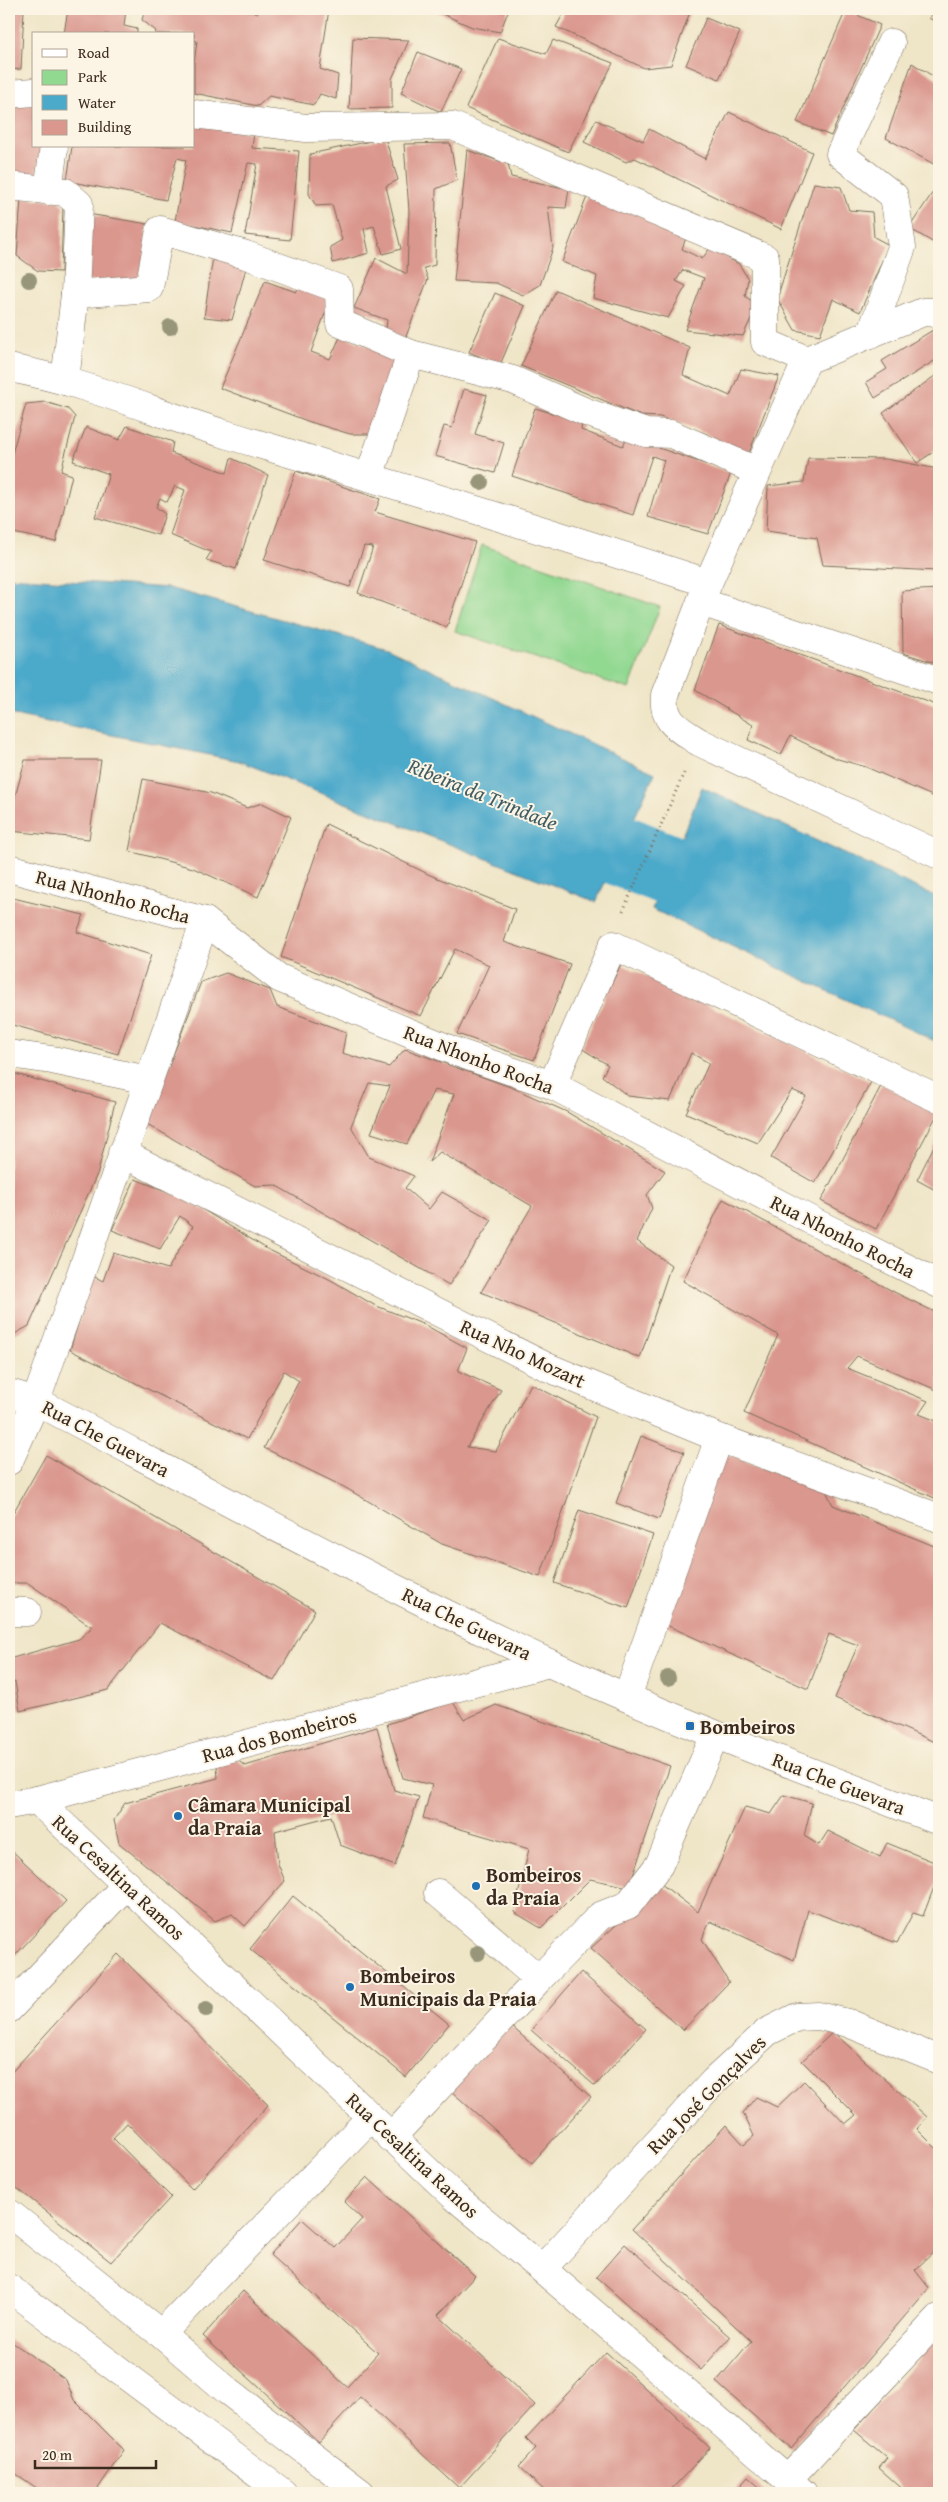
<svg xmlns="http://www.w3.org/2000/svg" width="948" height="2502" viewBox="0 0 948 2502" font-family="'Gentium Book Plus',serif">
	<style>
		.green { fill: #91d891; stroke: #668158 }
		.water { fill: #4ba9ca; stroke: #436a74 }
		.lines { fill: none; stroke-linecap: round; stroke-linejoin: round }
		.river { stroke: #4ba9ca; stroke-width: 72 }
		.building { fill: #da978e }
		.minor-casing { stroke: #7a6b59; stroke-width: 29 }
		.major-casing { stroke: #7a6b59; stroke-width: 29 }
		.path { stroke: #7a6b59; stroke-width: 3; stroke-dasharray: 1 4; stroke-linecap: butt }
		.minor { stroke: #fff; stroke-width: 28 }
		.major { stroke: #fff; stroke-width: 28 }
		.tree { fill: #98967a }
		.poi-dot { fill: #1f6fb2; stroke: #fcf5e5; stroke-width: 2 }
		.labels { text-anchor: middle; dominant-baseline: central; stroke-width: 4; stroke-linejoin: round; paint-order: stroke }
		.street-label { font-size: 20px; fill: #3b2a1e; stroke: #fcf5e5 }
		.poi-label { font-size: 20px; font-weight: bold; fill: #3b2a1e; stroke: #fcf5e5; text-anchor: start }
		.water-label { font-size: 21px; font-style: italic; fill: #415d63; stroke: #fcf5e5 }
	</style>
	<rect width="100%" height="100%" fill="#fcf5e5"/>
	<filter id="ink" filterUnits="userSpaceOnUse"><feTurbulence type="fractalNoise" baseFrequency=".02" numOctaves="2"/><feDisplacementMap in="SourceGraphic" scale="10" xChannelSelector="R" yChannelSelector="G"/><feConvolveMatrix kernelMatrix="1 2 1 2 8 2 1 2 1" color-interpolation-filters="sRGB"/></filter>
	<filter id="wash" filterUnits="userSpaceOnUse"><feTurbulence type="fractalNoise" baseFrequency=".0096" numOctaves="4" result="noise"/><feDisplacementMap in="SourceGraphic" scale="20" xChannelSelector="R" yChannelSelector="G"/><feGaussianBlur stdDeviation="1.12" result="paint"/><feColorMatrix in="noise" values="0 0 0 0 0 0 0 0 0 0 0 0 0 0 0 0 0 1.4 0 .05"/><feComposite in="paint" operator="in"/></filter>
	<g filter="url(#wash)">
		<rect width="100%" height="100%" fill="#efe5c7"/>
		<polygon class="green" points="482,545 660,607 629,689 455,631"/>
		<g class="water">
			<polygon points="9,577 169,588 387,649 655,773 596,902 239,761 9,714"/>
			<polygon points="702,787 939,898 939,1043 652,909"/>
		</g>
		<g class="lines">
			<polyline class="river" points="527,812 683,876 939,995"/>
		</g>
		<g id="blocks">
			<g class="building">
				<polygon points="9,9 24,9 21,69 9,70"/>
				<polygon points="68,9 126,9 124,26 137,29 137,34 64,34"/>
				<polygon points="145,9 238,9 258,13 260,9 329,9 320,69 338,75 336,99 320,94 314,105 269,96 258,106 194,93 194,63 197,41 194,40 194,34 155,34 156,31 142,20"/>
				<polygon points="431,9 509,9 500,32 472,27"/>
				<polygon points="566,9 691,9 671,65 644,68 556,27"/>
				<polygon points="936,9 939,9 939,24 929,18"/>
				<polygon points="846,10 880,25 831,136 797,122"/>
				<polygon points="706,18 740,32 719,79 686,65"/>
				<polygon points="353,38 409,40 392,79 392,108 349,109"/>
				<polygon points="498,38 546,54 553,40 613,63 568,152 466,108"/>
				<polygon points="418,52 461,69 441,112 401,93"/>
				<polygon points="912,63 939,80 939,167 886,138"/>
				<polygon points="34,104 34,146 42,146 35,180 9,176 9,105"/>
				<polygon points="729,112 812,152 781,229 635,158 626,162 584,142 596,120 643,141 649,129 705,159"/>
				<polygon points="194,124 254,133 252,148 299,151 290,240 245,235 257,164 248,163 232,233 175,221 186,160 177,158 166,200 67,181 72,146 194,146"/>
				<polygon points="385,138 398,180 386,186 401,249 383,254 374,226 364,229 369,253 333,263 330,247 342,240 332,205 316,206 309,194 310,154"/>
				<polygon points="450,143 457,180 436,189 435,265 424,268 428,279 405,339 386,329 387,320 354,308 376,258 407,274 409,211 404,144"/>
				<polygon points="467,150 508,164 511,177 569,189 566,208 548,207 553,248 540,285 523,295 496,283 454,281"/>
				<polygon points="814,183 841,187 849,210 872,212 874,237 889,245 860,312 833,299 820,335 795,330 777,298"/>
				<polygon points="933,192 939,196 939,233 934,243 909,228"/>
				<polygon points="588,194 687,235 682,249 702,259 710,248 739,264 748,279 745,296 757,305 743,336 685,330 704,278 683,270 676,281 686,286 668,318 593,298 597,276 562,262"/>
				<polygon points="21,198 59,201 63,206 61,272 38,271 17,256"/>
				<polygon points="88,214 148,224 141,284 85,281"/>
				<polygon points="213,257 246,268 232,320 204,317"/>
				<polygon points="265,281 296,292 300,285 328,297 327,308 311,352 330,359 341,335 397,358 371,434 350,434 310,422 220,388"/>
				<polygon points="556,290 690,348 683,375 730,396 741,369 779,376 747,458 717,443 707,434 660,417 641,416 521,366"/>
				<polygon points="495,293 525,306 500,365 469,352"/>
				<polygon points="933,330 939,335 939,358 875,398 866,382 887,369 882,361"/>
				<polygon points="939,373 939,448 917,463 883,413"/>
				<polygon points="464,389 487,395 475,434 504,443 495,473 435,456 444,426 452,428"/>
				<polygon points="45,402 68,409 75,417 61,471 72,475 56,542 9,532 9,464 26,404"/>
				<polygon points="535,408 582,422 581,430 623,446 627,437 731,473 708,534 648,517 664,460 652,456 633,515 512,476"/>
				<polygon points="127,426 173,442 171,453 227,473 231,458 268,475 236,569 206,560 211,552 170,535 185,490 175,486 167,502 160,498 156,507 165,514 158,535 95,517 109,474 73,461 86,427 119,440"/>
				<polygon points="808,458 886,459 938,469 937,571 823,565 817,538 766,531 768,486 804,482"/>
				<polygon points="296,471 380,499 375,512 475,542 447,627 358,593 373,547 364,546 350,587 264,560"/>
				<polygon points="939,589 939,664 903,653 902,591"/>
				<polygon points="719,625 939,706 939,799 866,767 838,759 790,736 781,755 748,740 753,725 695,690"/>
				<polygon points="25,760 101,760 89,839 10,831 11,812"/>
				<polygon points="143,779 211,793 247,808 262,803 291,817 258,897 193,868 129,851"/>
				<polygon points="326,824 430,875 515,909 504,942 570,964 534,1060 457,1034 489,965 455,949 421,1016 281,957"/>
				<polygon points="9,897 84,915 77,932 151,955 118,1054 9,1024"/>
				<polygon points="621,964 871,1082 815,1183 771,1158 806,1096 792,1090 758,1143 686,1113 709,1063 691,1053 670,1101 628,1096 602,1076 608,1065 581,1048"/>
				<polygon points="226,973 270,990 277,1007 346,1032 342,1053 389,1067 405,1049 513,1088 567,1112 665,1171 647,1195 652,1208 637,1241 671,1265 640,1358 481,1292 532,1206 440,1152 429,1162 454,1094 434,1090 407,1144 371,1133 390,1086 369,1083 351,1126 369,1157 414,1176 405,1188 429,1209 442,1192 492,1220 449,1285 275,1185 255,1186 147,1124 201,982"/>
				<polygon points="9,1072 115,1102 98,1172 29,1326 9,1337"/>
				<polygon points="882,1084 938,1113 876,1229 821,1201"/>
				<polygon points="939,1136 939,1192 917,1180"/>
				<polygon points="135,1179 184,1198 267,1249 331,1280 374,1305 425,1325 467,1348 458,1371 501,1390 467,1447 496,1451 531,1384 596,1417 540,1577 442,1544 344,1487 264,1448 299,1381 284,1371 247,1439 70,1350 93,1276 103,1281 113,1253 168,1269 193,1226 180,1216 160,1249 112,1230"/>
				<polygon points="723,1199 896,1293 939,1314 939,1391 857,1356 847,1368 928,1401 919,1414 939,1422 939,1500 744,1413 778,1335 683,1281"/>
				<polygon points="641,1436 684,1452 659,1519 616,1503"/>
				<polygon points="723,1453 826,1491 833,1505 939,1548 939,1744 835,1698 858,1645 829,1634 808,1689 664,1624"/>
				<polygon points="46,1455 315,1610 274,1681 160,1623 108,1690 20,1711 15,1682 9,1685 9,1659 79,1639 92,1627 28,1583 9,1583 9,1520"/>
				<polygon points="579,1510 653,1535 628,1608 554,1583"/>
				<polygon points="453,1702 464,1720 496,1705 670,1766 629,1887 590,1879 541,1928 514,1912 529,1849 423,1818 432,1785 403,1778 387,1724"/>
				<polygon points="377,1727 394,1790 419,1797 395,1866 340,1845 331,1816 275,1831 278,1864 285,1881 245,1926 232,1914 215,1921 119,1843 114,1820 125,1803 218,1778 217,1766 235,1758 245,1766"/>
				<polygon points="784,1795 812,1803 804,1836 819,1845 828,1831 880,1857 887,1843 939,1864 939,1874 923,1916 913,1913 897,1943 808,1910 794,1960 710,1921 702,1939 729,1982 683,2030 591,1948 661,1884 698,1912 745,1807 771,1814"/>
				<polygon points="9,1848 66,1901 9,1962"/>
				<polygon points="293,1896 449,2024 406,2077 250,1949"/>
				<polygon points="118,1954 268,2105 192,2189 127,2123 113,2138 171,2197 111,2262 9,2182 9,2075"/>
				<polygon points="581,1972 646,2029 595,2086 531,2030"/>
				<polygon points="510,2025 591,2097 532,2163 451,2091"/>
				<polygon points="833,2032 927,2117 917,2129 939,2151 939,2247 915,2270 929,2288 791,2449 716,2382 751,2341 632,2229 726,2125 744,2145 754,2136 743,2113 756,2097 777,2107 804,2081 845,2124 856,2115 802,2061"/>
				<polygon points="367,2177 475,2276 438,2315 535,2405 459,2488 360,2397 319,2442 203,2336 243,2291 347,2387 378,2353 270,2255 302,2219 335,2248 362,2219 344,2202"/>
				<polygon points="625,2244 730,2337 701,2370 596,2277"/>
				<polygon points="939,2337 939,2493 907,2493 879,2468 887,2458 854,2430"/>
				<polygon points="9,2340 66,2380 74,2400 124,2450 95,2493 44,2493 9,2469"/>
				<polygon points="606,2352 710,2448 668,2493 547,2493 519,2467 536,2448 526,2438"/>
				<polygon points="748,2477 766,2493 734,2493"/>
			</g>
		</g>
	</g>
	<g filter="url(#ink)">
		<use href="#blocks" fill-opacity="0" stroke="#7a6b59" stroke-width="1"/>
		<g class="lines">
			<g class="minor-casing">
				<g id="minor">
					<polyline points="9,94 34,92"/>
					<polyline points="194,114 306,128 453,126 765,258 765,342 807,360"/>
					<polyline points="9,186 65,192 79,204 75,294"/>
					<polyline points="48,191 54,146"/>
					<path d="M 939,315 L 935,312 L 923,312 L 807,360 L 708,583 L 665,695 C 662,722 679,729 699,742 L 939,855"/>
					<polyline points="871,334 902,247 894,196 840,154 891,43"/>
					<polyline points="411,354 513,380 586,412 646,433 671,434 757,471"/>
					<path d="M 9,368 C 83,381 153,412 225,434 C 386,482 547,531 708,583"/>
					<polyline points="65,381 75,294 149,288 160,230 246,255 339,289 340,323 411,354 369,477"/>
					<polyline points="701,602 939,681"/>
					<polyline points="9,868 205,921 279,978 456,1052 552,1085 816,1223 939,1284"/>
					<polyline points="9,1054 52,1060 148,1080"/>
					<polyline points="552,1085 613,945 939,1099"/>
					<polyline points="122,1153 547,1367 719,1438 939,1518"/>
					<path d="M 9,1393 L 36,1401 C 206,1490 375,1582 549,1663 C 677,1722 808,1771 939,1821"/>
					<polyline points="9,1461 36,1401 205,921"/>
					<polyline points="9,1612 27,1612"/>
					<polyline points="627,1697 719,1438"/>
					<polyline points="37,1800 455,2197 542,2269 803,2493"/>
					<polyline points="9,1805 37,1800 549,1663"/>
					<polyline points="539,1979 600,1916 628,1905 659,1865 715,1735"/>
					<polyline points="9,2009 127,1884"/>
					<polyline points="391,2138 539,1979 438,1893"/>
					<polyline points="542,2269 714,2081 767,2032 797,2017 819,2016 848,2023 939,2060"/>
					<polyline points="161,2334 370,2118"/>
					<polyline points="788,2479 939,2318"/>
				</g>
			</g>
			<g class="major-casing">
				<g id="major">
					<polyline points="9,2213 161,2334 229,2392 361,2493"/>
					<polyline points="9,2288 283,2493"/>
				</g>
			</g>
			<polyline class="path" points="623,911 684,773"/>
			<use href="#minor" class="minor"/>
			<use href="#major" class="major"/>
		</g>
		<g class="tree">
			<circle cx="29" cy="280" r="8"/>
			<circle cx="170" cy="327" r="8"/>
			<circle cx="481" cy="482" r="8"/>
			<circle cx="668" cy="1678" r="8"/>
			<circle cx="478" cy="1953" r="8"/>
			<circle cx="206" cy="2009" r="8"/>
		</g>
	</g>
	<g class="poi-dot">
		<rect x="685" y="1721" width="10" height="10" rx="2.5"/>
		<circle cx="178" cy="1816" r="5"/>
		<circle cx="476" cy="1886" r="5"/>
		<circle cx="350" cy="1987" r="5"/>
	</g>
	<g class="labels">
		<g class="street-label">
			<text transform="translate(113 896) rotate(15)">Rua Nhonho Rocha</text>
			<text transform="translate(479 1059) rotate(21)">Rua Nhonho Rocha</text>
			<text transform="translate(843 1236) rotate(27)">Rua Nhonho Rocha</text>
			<text transform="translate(523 1353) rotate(25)">Rua Nho Mozart</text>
			<text transform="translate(106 1438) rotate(28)">Rua Che Guevara</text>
			<text transform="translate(467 1623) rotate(26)">Rua Che Guevara</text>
			<text transform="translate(279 1735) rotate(-15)">Rua dos Bombeiros</text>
			<text transform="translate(839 1783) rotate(21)">Rua Che Guevara</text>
			<text transform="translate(119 1877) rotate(43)">Rua Cesaltina Ramos</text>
			<text transform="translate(706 2094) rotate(-45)">Rua José Gonçalves</text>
			<text transform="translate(413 2155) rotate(43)">Rua Cesaltina Ramos</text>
		</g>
		<g class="poi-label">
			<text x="700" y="1726">Bombeiros</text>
			<text x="188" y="1804">Câmara Municipal<tspan x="188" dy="23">da Praia</tspan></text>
			<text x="486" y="1874">Bombeiros<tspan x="486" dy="23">da Praia</tspan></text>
			<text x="360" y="1975">Bombeiros<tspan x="360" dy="23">Municipais da Praia</tspan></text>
		</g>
		<g class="water-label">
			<text transform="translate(483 794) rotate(22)">Ribeira da Trindade</text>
		</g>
	</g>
	<rect width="948" height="2502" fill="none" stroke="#fcf5e5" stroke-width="30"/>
	<rect x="32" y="32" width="162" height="115" fill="#fcf5e5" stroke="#afa495"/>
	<rect x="42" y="49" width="25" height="8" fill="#ffffff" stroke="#afa495"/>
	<text x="78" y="58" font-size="15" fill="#3b2a1e">Road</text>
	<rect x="42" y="70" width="25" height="15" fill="#91d891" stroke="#afa495"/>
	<text x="78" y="82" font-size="15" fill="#3b2a1e">Park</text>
	<rect x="42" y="95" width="25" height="15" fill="#4ba9ca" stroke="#afa495"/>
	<text x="78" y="108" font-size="15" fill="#3b2a1e">Water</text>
	<rect x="42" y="120" width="25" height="15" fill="#da978e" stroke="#afa495"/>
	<text x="78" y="132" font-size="15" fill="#3b2a1e">Building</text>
	<path d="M35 2460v8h121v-8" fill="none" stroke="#3b2a1e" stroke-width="2.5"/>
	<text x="42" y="2460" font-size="15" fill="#3b2a1e" stroke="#fcf5e5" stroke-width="4" paint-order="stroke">20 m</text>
</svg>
